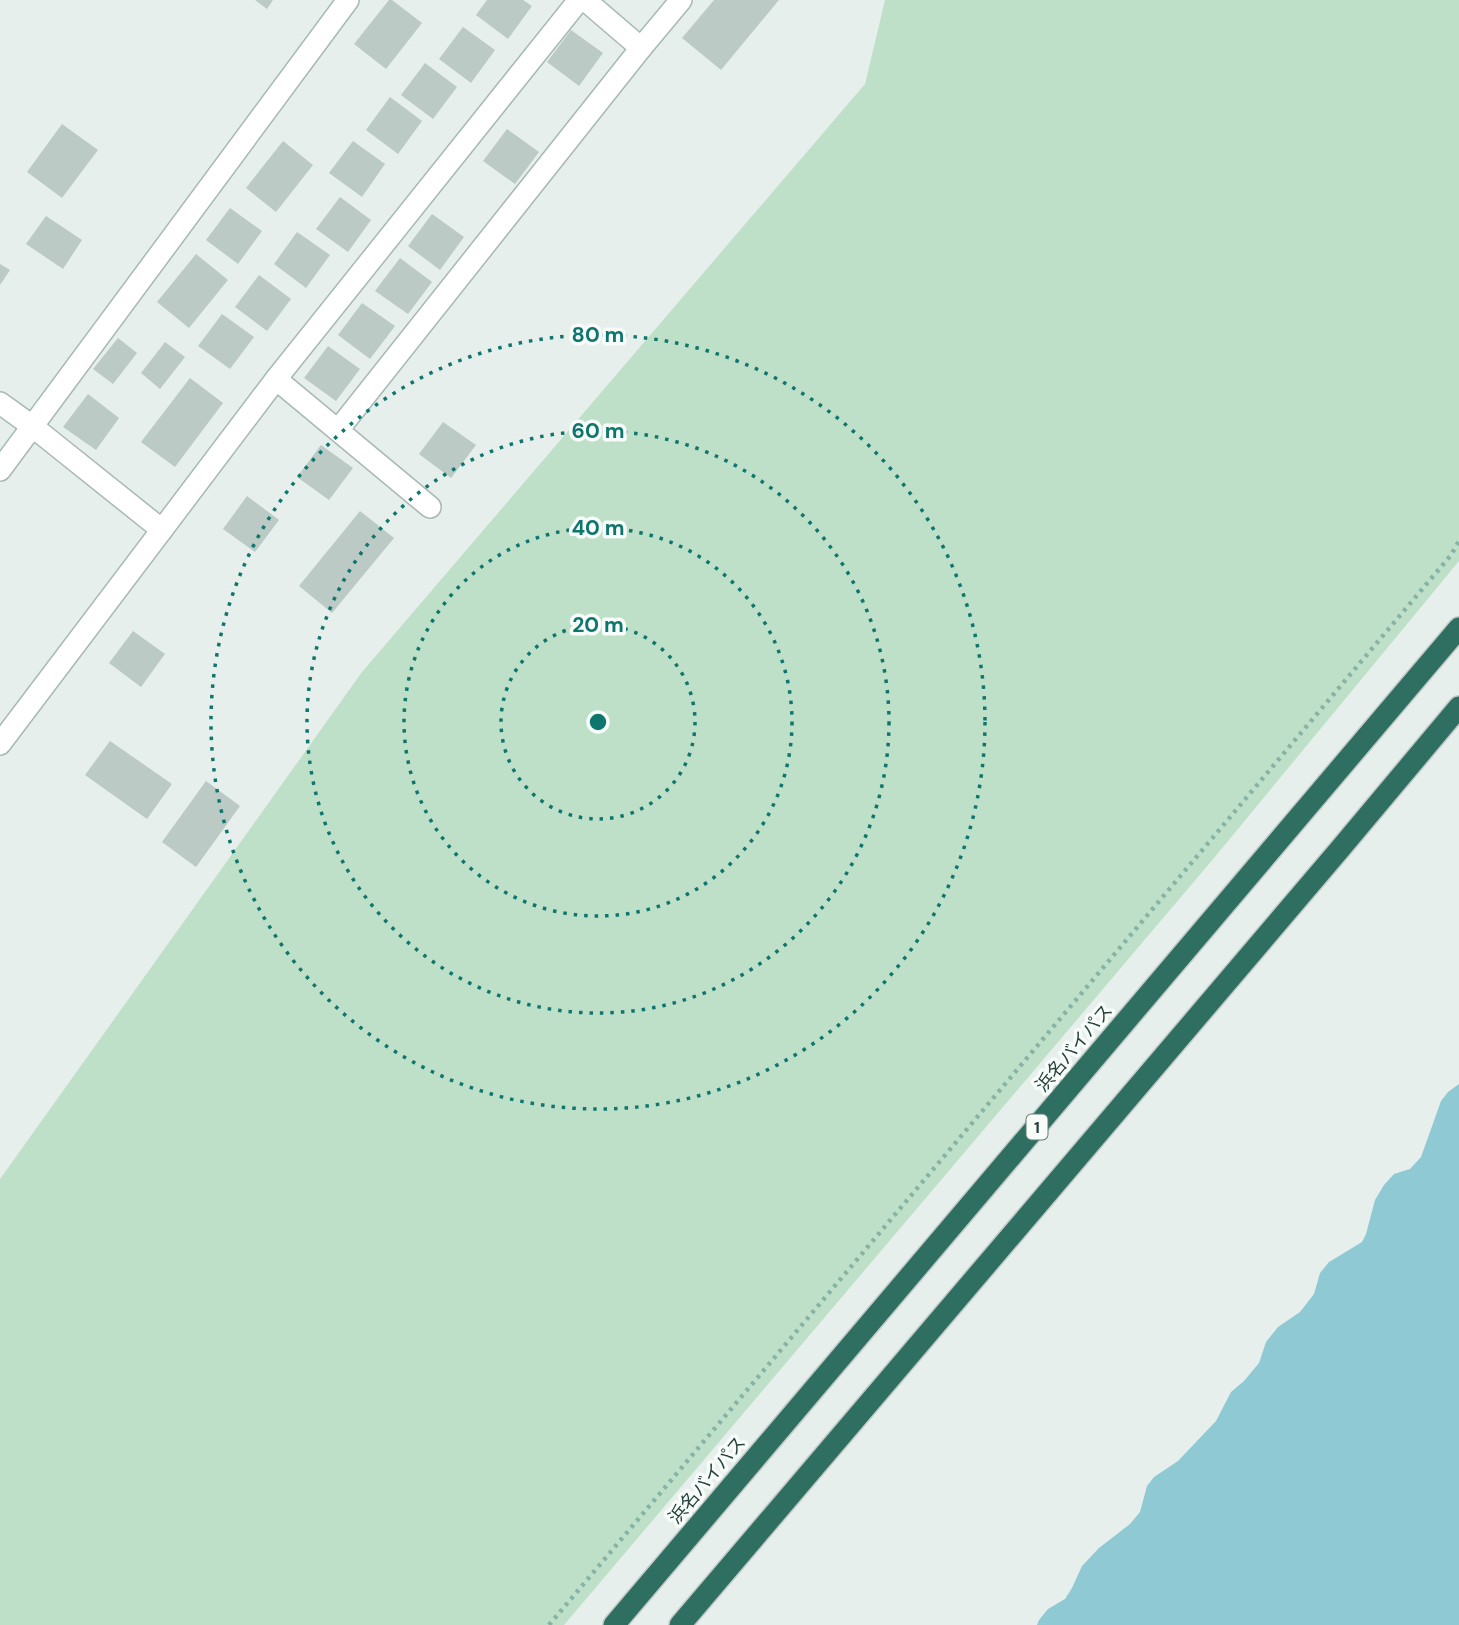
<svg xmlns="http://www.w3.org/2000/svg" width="1459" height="1625" viewBox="0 0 1459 1625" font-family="'DM Sans','Noto Sans JP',sans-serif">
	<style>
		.green { fill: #bfe0c8 }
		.water { fill: #8ec9d4 }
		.building { fill: #bbcac4 }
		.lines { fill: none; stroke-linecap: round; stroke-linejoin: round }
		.minor-casing { stroke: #a8b8b2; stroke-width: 24 }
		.motorway-casing { stroke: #c2cac8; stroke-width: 24 }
		.path { stroke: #86b3a5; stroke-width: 4.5; stroke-dasharray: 3.5 5; stroke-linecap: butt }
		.minor { stroke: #fff; stroke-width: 21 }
		.motorway { stroke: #2f6f62; stroke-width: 21 }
		.ring { fill: none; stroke: #0f766e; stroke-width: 3.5; stroke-dasharray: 3.5 7 }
		.labels { text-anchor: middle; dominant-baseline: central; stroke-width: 7; stroke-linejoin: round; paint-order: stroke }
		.shield { fill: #f7fbf9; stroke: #637a73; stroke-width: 2 }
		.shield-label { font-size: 16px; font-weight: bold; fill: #24423a }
		.street-label { font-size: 18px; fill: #24423a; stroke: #f7fbf9 }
		.centre { fill: #0f766e; stroke: #f7fbf9; stroke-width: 3.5 }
		.ring-label { font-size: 21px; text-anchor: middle; font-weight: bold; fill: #0f766e; stroke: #f7fbf9; stroke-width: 7; stroke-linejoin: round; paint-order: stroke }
	</style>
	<rect width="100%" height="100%" fill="#e6efeb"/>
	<polygon class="green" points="885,0 1459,0 1459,561 1214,858 564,1625 0,1625 0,1179 362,672 865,84"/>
	<polygon class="water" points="1459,1084 1459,1625 1037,1625 1039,1620 1048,1609 1065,1599 1072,1588 1082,1566 1099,1548 1130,1524 1140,1512 1147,1486 1154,1477 1178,1461 1216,1421 1231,1392 1244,1381 1259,1363 1266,1342 1278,1327 1300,1312 1314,1294 1320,1273 1329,1262 1362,1242 1366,1234 1375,1200 1384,1185 1394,1174 1410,1169 1421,1157 1441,1101 1448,1092"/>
	<g class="building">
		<polygon points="255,0 273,0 267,9"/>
		<polygon points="389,0 392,0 422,23 386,69 354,44"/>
		<polygon points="487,0 523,0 532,6 508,39 476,15"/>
		<polygon points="714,0 779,0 721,70 682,38"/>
		<polygon points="463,27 495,50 471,83 439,59"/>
		<polygon points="571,30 603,53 579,86 547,62"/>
		<polygon points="425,63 457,87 433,119 401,95"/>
		<polygon points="390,97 422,121 398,154 366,130"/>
		<polygon points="62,124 98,150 62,198 27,172"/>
		<polygon points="507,129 539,152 515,184 483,161"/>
		<polygon points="283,141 313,165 276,212 246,188"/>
		<polygon points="353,141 385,164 362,197 329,173"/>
		<polygon points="340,197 371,220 348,252 316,229"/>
		<polygon points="230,208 262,231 238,264 206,240"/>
		<polygon points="432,214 464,237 440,270 408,246"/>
		<polygon points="46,216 82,240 63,269 26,244"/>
		<polygon points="297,232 330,255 306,288 274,264"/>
		<polygon points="196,254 228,280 189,328 157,302"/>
		<polygon points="400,258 432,282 408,314 375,291"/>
		<polygon points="0,264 10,270 0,285"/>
		<polygon points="259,275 291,299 267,331 235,307"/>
		<polygon points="362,303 395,326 370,359 338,335"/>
		<polygon points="222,314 254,337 230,369 198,346"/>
		<polygon points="118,338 137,353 113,384 93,369"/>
		<polygon points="165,342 185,357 160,389 141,373"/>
		<polygon points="328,346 360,369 336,401 304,378"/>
		<polygon points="190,378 223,403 175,467 141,442"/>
		<polygon points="88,394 119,418 96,450 63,427"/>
		<polygon points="443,422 476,445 451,478 419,454"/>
		<polygon points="321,445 353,468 329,500 297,477"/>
		<polygon points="247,496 279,520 255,552 223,529"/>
		<polygon points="360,511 394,538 332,613 299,586"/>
		<polygon points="133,631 165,654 141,687 109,663"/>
		<polygon points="110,741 172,784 147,819 85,775"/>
		<polygon points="206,781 240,806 196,867 162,842"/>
	</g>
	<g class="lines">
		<g class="minor-casing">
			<g id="minor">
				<polyline points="641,48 681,0"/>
				<polyline points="276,379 430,507"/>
				<polyline points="0,403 32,426 162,530"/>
				<polyline points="338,430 641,48 585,0"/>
				<polyline points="0,470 348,0"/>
				<polyline points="0,744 276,379 579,0"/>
			</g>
		</g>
		<g class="motorway-casing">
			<g id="motorway">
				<polyline points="614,1625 1459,628"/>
				<polyline points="680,1625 1340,849 1459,707"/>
			</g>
		</g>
		<polyline class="path" points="549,1625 1451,555 1459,541"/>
		<use href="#minor" class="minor"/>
		<use href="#motorway" class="motorway"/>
	</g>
	<g class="ring">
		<circle cx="598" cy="722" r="97"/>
		<circle cx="598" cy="722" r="194"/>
		<circle cx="598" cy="722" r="291"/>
		<circle cx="598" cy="722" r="387"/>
	</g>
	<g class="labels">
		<rect class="shield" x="1026.5" y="1114.5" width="21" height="25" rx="5"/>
		<g class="shield-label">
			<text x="1037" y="1127">1</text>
		</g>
		<g class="street-label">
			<text transform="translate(1074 1048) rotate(-50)">浜名バイパス</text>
			<text transform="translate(707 1480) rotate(-50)">浜名バイパス</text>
		</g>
	</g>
	<circle cx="598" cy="722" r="10" class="centre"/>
	<g class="ring-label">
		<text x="598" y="342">80 m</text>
		<text x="598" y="438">60 m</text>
		<text x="598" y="535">40 m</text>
		<text x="598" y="632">20 m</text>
	</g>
</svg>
